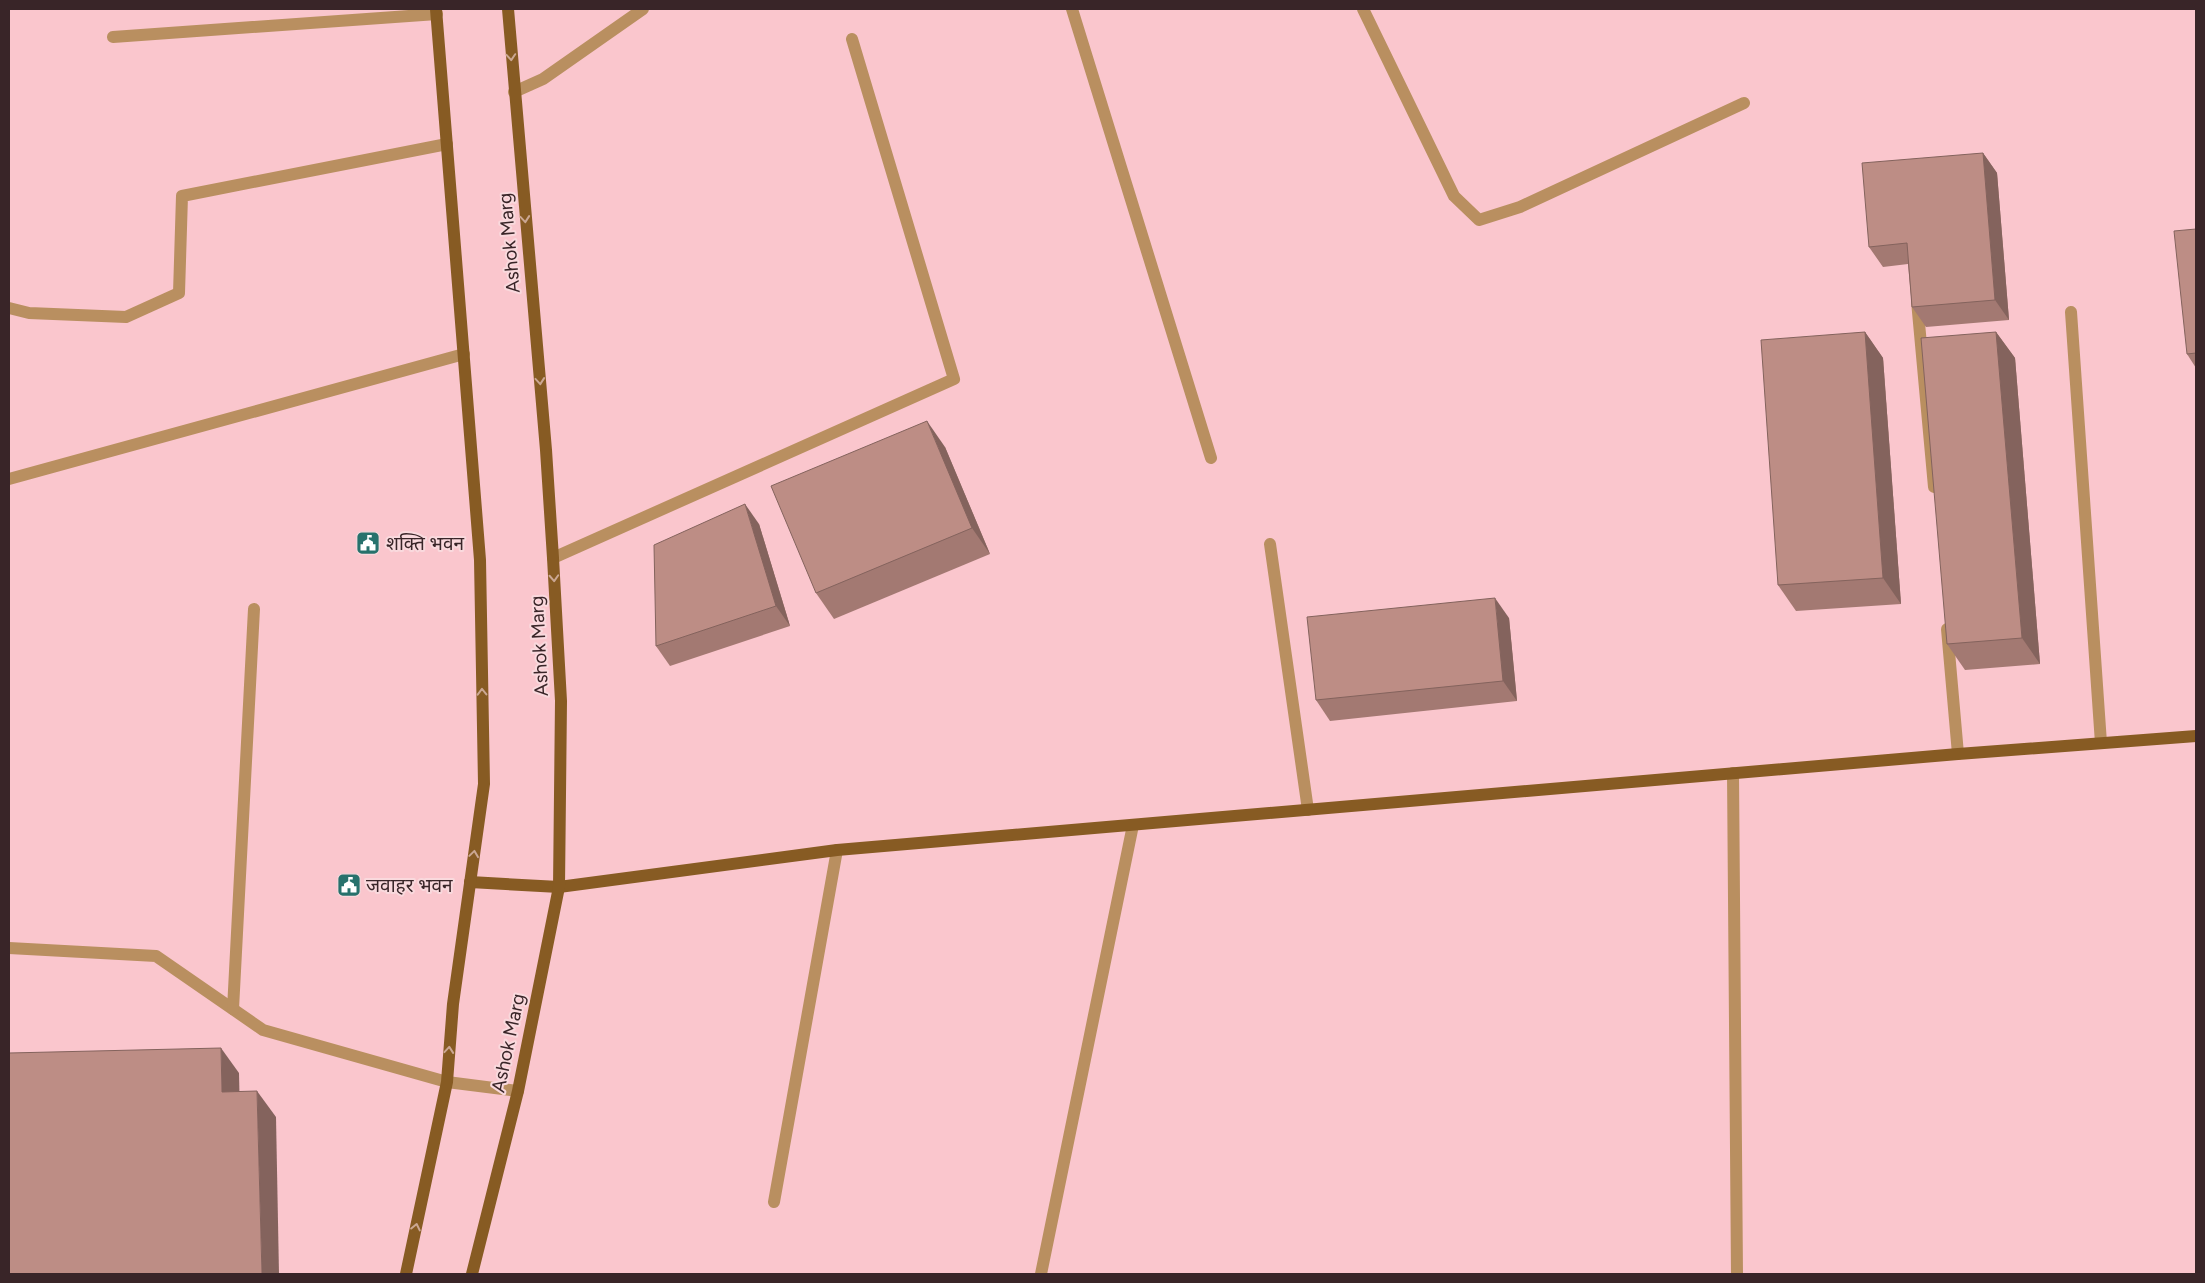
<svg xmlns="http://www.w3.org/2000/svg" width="2205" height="1283" viewBox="0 0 2205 1283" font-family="Figtree,'Noto Sans Devanagari',sans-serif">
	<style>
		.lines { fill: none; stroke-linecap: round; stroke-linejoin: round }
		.minor { stroke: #b98f60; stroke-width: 12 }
		.major { stroke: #875b23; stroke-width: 12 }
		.wall { fill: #a37972 }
		.shaded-wall { fill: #84635d }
		.building { fill: #bd8d85; stroke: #84635d }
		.oneway { stroke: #cba793 }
		.labels { text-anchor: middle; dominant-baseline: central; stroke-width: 4; stroke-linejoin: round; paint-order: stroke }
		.street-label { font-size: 19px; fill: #392528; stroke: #f9d9dd }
		.poi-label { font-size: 19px; fill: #392528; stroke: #f9d9dd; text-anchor: start }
	</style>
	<rect width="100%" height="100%" fill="#fac6cd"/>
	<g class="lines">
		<g class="minor">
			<polyline points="1072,9 1211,458"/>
			<polyline points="1363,9 1454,196 1479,220 1520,207 1744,103"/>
			<polyline points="113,37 437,14"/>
			<polyline points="514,92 543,79 643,9"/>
			<polyline points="1917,301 1934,487"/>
			<polyline points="9,308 29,313 126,317 179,293 182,196 447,144"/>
			<polyline points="2071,312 2101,743"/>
			<polyline points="9,479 464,354"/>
			<polyline points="1270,544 1308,810"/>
			<polyline points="553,558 954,379 852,39"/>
			<polyline points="1947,629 1958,754"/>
			<polyline points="1733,773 1737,1274"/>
			<polyline points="9,948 156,956 263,1030 447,1082 518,1091"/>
			<polyline points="233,1009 254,609"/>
			<polyline points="774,1202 837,850"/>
			<polyline points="1041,1274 1133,825"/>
		</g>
		<g class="major">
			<polyline points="470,882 559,887 837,850 1958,754 2196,736"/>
			<polyline points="406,1274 447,1082 453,1004 484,784 480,560 436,9"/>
			<polyline points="472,1274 518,1091 559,887 561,701 553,558 546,450 508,9"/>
		</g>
	</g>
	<g class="wall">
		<polygon points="1983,153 1997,173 2009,320 1926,327 1912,307 1908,264 1883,267 1869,247"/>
		<polygon points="2196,229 2196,368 2187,354"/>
		<polygon points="1865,332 1883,358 1901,604 1796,611 1778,585"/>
		<polygon points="1996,332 2015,358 2040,664 1965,670 1947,644"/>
		<polygon points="945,447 990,554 834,619 816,593"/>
		<polygon points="759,524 790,626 670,666 656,646"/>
		<polygon points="1509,618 1517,701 1330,721 1316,700"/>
	</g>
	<g class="shaded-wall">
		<polygon points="1983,153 1997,173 2009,320 1995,300"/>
		<polygon points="1865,332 1883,358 1901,604 1883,578"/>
		<polygon points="1996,332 2015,358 2040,664 2022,638"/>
		<polygon points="927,421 945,447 990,554 972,528"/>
		<polygon points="745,504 759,524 790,626 776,606"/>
		<polygon points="1495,598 1509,618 1517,701 1503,681"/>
		<polygon points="221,1048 239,1073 240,1118 222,1092"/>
		<polygon points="257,1091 276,1117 279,1274 262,1274"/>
	</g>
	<g class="building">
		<polygon points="1983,153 1995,300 1912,307 1907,243 1869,247 1862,163"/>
		<polygon points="2196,229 2196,353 2187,354 2174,231"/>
		<polygon points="1865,332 1883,578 1778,585 1761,340"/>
		<polygon points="1996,332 2022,638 1947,644 1921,338"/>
		<polygon points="927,421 972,528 816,593 771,486"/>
		<polygon points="745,504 776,606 656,646 654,545"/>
		<polygon points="1495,598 1503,681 1316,700 1307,617"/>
		<polygon points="221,1048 222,1092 257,1091 262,1274 9,1274 9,1053"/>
	</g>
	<defs><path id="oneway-chevron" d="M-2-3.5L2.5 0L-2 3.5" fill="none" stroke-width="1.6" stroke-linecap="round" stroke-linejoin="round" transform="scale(1.25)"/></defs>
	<g class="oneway">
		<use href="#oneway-chevron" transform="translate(511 57) rotate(86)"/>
		<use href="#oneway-chevron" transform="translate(525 219) rotate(85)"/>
		<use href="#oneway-chevron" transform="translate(540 381) rotate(85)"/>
		<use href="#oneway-chevron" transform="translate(554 578) rotate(87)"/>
		<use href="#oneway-chevron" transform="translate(482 692) rotate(-91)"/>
		<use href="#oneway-chevron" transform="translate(474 854) rotate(-82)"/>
		<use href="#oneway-chevron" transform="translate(449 1050) rotate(-85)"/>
		<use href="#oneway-chevron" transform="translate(416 1227) rotate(-78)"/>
	</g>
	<defs>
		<g id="civic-square" transform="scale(1.25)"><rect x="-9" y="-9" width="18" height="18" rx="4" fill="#27716c" stroke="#f9d9dd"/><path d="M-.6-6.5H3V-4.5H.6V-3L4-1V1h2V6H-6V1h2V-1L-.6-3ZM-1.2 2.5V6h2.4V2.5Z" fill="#fff"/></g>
	</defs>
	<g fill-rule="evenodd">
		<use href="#civic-square" x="368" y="543"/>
		<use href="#civic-square" x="349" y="885"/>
	</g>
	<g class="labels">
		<g class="street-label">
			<text transform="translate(509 243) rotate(-95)">Ashok Marg</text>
			<text transform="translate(539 646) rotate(-93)">Ashok Marg</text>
			<text transform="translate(508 1043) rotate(-78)">Ashok Marg</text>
		</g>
		<g class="poi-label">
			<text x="386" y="543">शक्ति भवन</text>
			<text x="366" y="885">जवाहर भवन</text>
		</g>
	</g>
	<rect width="2205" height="1283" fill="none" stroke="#392528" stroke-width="20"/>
</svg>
